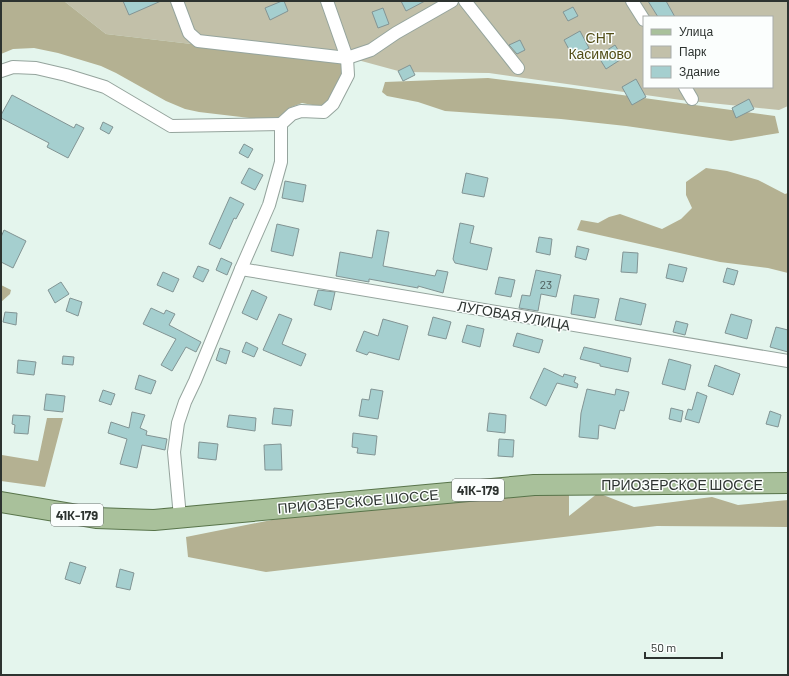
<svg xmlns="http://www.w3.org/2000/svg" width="789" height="676" viewBox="0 0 789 676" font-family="Barlow,sans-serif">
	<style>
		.green { fill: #c2c0a9; fill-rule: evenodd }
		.forest { fill: #b4b192 }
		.building { fill: #a5cfcf; stroke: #829494 }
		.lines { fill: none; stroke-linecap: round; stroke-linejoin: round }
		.minor-casing { stroke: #95a49d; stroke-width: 14 }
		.primary-casing { stroke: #58744a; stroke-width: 22 }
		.minor { stroke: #fff; stroke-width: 12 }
		.primary { stroke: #a9c19b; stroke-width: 20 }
		.labels { text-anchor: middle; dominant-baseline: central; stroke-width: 3; stroke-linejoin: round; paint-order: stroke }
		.number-label { font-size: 12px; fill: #4b5a58 }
		.shield { fill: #fbfefd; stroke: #6b706e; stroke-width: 1 }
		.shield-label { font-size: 13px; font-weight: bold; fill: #2d3330 }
		.park-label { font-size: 14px; fill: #524d16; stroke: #fbfefd }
		.street-label { font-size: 14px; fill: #2d3330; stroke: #fbfefd }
	</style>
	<rect width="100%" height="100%" fill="#e4f5ed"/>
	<path class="green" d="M 64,1 L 788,1 L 788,106 L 779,110 L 681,100 L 489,73 L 402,72 L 354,59 L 345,62 L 106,34 ZM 644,17 L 772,17 L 772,87 L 644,87 Z"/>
	<g class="forest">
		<polygon points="1,1 64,1 106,34 345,62 344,75 331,102 323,107 302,103 297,105 289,108 283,116 274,121 199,112 185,109 166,101 116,73 101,66 58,53 34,48 13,49 1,54"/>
		<polygon points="488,78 571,88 775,116 779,133 731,141 626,126 561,119 445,111 418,102 387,96 382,92 385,82"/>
		<polygon points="706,168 727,171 758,180 785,194 788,193 788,273 768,268 720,262 577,230 581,220 598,223 609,217 620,214 662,229 681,219 692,208 686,195 686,182"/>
		<polygon points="1,285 11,290 10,294 1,302"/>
		<polygon points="47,418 63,418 45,487 1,481 1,452 2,455 38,461"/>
		<polygon points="569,491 569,516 598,493 634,507 712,497 738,505 788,500 788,527 657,526 266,572 188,557 186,537 312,512"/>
	</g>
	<g class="building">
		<polygon points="123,1 161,1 129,15"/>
		<polygon points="282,1 284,1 288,11 270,20 265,8"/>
		<polygon points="401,1 425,1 406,11"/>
		<polygon points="648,1 666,1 675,17 658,17"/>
		<polygon points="573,7 578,16 568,21 563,12"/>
		<polygon points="383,8 389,24 378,28 372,12"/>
		<polygon points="580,31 589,48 573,57 564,40"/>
		<polygon points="520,40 525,50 517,54 509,45"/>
		<polygon points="615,45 623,58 606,69 598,56"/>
		<polygon points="410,65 415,75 403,81 398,71"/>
		<polygon points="636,79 646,97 632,105 622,87"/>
		<polygon points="12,95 74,128 76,124 84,128 68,158 47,147 49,143 1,118 1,115"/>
		<polygon points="749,99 754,109 736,118 732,108"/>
		<polygon points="103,122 113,127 109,134 100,129"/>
		<polygon points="244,144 253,149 248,158 239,153"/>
		<polygon points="249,168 263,175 255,190 241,183"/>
		<polygon points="466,173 488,178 484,197 462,193"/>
		<polygon points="285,181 306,185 303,202 282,198"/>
		<polygon points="230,197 244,204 236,219 234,218 220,249 209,244"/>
		<polygon points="460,223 474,226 470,243 492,248 487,270 455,263 453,259"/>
		<polygon points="277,224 299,229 293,256 271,251"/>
		<polygon points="4,230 26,241 13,268 1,262 1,237"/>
		<polygon points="377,230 389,232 383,266 435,276 437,270 448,272 443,293 418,286 418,288 369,279 369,282 336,276 340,252 372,258"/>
		<polygon points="539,237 552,239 550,255 536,252"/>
		<polygon points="577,246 589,249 586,260 575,257"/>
		<polygon points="623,252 638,253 637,273 621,272"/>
		<polygon points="221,258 232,263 227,275 216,270"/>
		<polygon points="669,264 687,268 683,282 666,278"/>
		<polygon points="198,266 209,270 203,282 193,277"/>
		<polygon points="727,268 738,271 734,285 723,282"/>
		<polygon points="536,270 561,275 556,297 541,294 538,311 519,308 522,295 530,296"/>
		<polygon points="163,272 179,279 173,292 157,285"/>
		<polygon points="499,277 515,280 511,297 495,294"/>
		<polygon points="61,282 69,294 55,303 48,290"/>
		<polygon points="252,290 267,297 257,320 242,313"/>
		<polygon points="318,290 335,292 331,310 314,305"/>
		<polygon points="574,295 599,299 595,318 571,314"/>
		<polygon points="70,298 82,302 78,316 66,311"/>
		<polygon points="620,298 646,304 641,325 615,320"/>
		<polygon points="151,308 164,314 166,310 175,314 169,325 201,342 196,352 186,347 172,371 161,365 176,339 143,324"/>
		<polygon points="5,312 17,313 16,325 3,322"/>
		<polygon points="279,314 292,319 282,344 306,354 301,366 263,350"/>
		<polygon points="731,314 752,320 747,339 725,333"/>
		<polygon points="433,317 451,322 446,339 428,335"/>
		<polygon points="383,319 408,326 399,360 369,352 367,355 356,351 364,331 378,336"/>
		<polygon points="676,321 688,324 685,335 673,332"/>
		<polygon points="467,325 484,329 480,347 462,342"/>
		<polygon points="776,327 788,330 788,352 770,347"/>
		<polygon points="517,333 543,340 539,353 513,346"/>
		<polygon points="246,342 258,348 254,357 242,352"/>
		<polygon points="584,347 631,358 628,372 600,366 600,364 580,359"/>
		<polygon points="220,348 230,351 226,364 216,360"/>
		<polygon points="63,356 74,357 73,365 62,364"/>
		<polygon points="669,359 691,365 685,390 662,384"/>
		<polygon points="18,360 36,362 34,375 17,373"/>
		<polygon points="715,365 740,374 733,395 708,386"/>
		<polygon points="544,368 563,377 564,374 576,377 574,382 578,384 577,388 557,383 546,406 530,398"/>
		<polygon points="139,375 156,381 151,394 135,389"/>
		<polygon points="371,389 383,391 378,419 359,416 362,399 369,400"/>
		<polygon points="587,389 615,395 616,389 629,392 624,411 620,410 615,429 599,425 598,439 579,437 581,413"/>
		<polygon points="103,390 115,394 111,405 99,401"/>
		<polygon points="697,392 707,396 699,423 685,419 688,409 692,410"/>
		<polygon points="46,394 65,396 63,412 44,410"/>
		<polygon points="274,408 293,410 291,426 272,424"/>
		<polygon points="671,408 683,411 681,422 669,419"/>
		<polygon points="770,411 781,415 778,427 766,424"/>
		<polygon points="132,412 145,415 140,428 147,431 146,435 167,439 165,450 142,445 137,468 120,464 127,439 108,433 111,422 129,428"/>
		<polygon points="489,413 506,415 505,433 487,431"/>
		<polygon points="13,415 30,416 28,434 14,433 15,425 12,424"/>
		<polygon points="229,415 256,418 255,431 227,427"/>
		<polygon points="353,433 377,436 375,455 357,453 358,448 352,447"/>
		<polygon points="499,439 514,440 513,457 498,456"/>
		<polygon points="199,442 218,444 216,460 198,458"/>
		<polygon points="281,444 282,470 265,470 264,445"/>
		<polygon points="70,562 86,567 80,584 65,579"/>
		<polygon points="120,569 134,573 130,590 116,587"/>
	</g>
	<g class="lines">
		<g class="minor-casing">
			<g id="minor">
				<polyline points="177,1 189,33 198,41 347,58 371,50 396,33 452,1"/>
				<polyline points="465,1 518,68"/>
				<polyline points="632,1 644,20"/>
				<polyline points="1,71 13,67 36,68 66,75 105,87 171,126 281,124"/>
				<polyline points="685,87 692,99"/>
				<polyline points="281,124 292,114 301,111 324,112 333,104 348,75 347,58 327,1"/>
				<polyline points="241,269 788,361"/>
				<polyline points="180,517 174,452 178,423 185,402 195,381 241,269 269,205 281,162 281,124"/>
			</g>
		</g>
		<g class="primary-casing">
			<polyline id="primary" points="1,502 96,518 124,519 154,520 534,485 788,483"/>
		</g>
		<use href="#minor" class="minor"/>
		<use href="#primary" class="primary"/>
	</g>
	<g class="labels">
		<g class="number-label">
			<text x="546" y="284">23</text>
		</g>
		<g class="shield">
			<rect x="452" y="479" width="52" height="22" rx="3"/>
			<rect x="51" y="504" width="52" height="22" rx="3"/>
		</g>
		<g class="shield-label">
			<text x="478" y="490">41К-179</text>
			<text x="77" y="515">41К-179</text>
		</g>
		<g class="park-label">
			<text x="600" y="37">СНТ<tspan x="600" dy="16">Касимово</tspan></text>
		</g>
		<g class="street-label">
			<text transform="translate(514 315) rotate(10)">ЛУГОВАЯ УЛИЦА</text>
			<text x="682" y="484">ПРИОЗЕРСКОЕ ШОССЕ</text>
			<text transform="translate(358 501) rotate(-5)">ПРИОЗЕРСКОЕ ШОССЕ</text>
		</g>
	</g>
	<rect width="789" height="676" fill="none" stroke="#2d3330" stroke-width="4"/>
	<rect x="643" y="16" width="130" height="72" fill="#fbfefd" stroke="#a9adab"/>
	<rect x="651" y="29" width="20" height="6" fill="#a9c19b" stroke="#a9adab"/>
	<text x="679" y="36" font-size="12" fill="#2d3330">Улица</text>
	<rect x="651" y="46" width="20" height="12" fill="#c2c0a9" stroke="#a9adab"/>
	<text x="679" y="56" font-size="12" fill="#2d3330">Парк</text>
	<rect x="651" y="66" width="20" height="12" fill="#a5cfcf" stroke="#a9adab"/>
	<text x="679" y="76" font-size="12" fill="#2d3330">Здание</text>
	<path d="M645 652v6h77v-6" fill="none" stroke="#2d3330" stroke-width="2"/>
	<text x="651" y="652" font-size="12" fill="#2d3330" stroke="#fbfefd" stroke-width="3" paint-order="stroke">50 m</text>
</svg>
